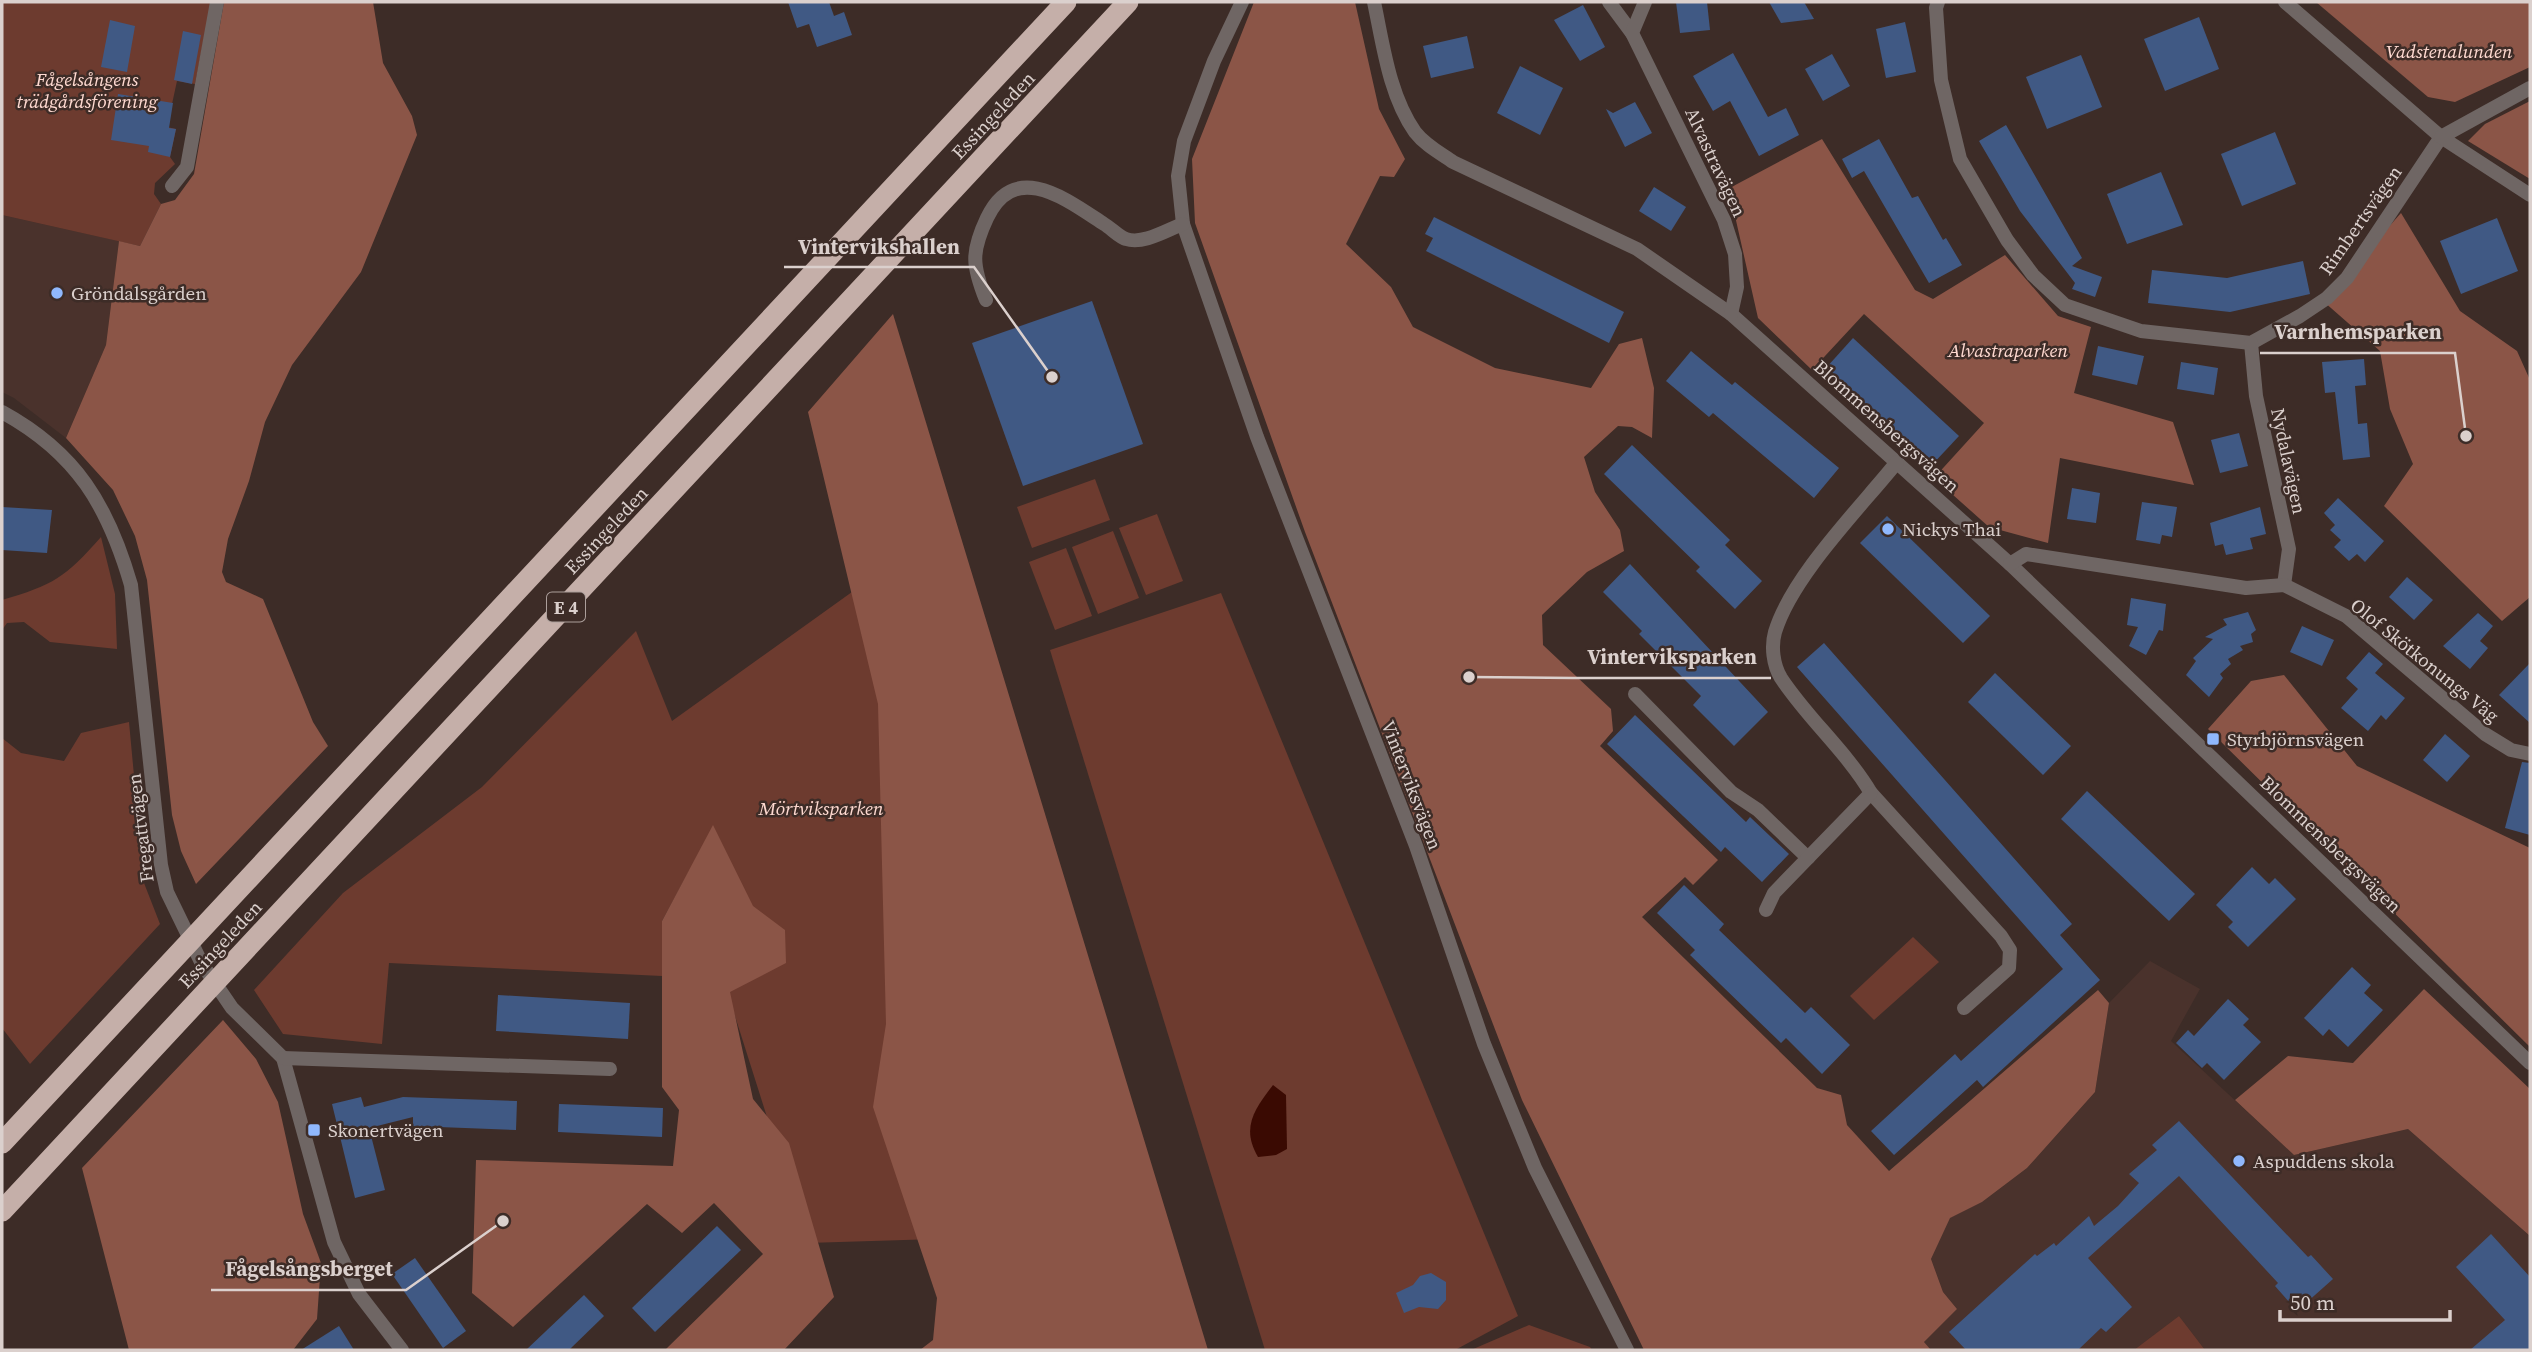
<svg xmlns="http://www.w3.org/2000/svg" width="2532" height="1352" viewBox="0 0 2532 1352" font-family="'Source Serif 4',serif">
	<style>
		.built { fill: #4a322c }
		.green { fill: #6d3b2f }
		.forest { fill: #8b5547 }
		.water { fill: #3a0a02 }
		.building { fill: #405984 }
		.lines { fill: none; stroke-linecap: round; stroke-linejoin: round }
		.street { stroke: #6f6664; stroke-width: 14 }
		.highway-bridge { stroke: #c5afa9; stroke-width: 21 }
		.poi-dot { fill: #90b8fd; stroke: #3d2c27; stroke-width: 2.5 }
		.labels { text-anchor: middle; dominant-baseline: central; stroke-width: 5; stroke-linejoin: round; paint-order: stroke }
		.shield { fill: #3d2c27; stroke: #ac9f9b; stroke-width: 2 }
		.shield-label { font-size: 18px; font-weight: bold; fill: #dbd0cd }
		.park-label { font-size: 19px; font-style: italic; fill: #ffdad1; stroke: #3d2c27 }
		.street-label { font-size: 19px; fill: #dbd0cd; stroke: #3d2c27 }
		.poi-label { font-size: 19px; fill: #dbd0cd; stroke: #3d2c27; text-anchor: start }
		.leader { fill: none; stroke: #dbd0cd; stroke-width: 2.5 }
		.callout-dot { fill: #dbd0cd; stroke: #3d2c27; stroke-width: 2.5 }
		.callout-label { font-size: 21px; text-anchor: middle; font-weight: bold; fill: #dbd0cd; stroke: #3d2c27; stroke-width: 5; stroke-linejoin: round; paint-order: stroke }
	</style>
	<rect width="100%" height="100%" fill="#3d2c27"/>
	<g class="built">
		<polygon points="2,215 119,241 106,345 66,438 14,398 2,392"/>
		<polygon points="2150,961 2200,989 2171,1041 2294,1155 2408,1129 2530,1236 2530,1350 2205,1350 2179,1316 2134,1350 1931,1350 1924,1342 1957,1309 1943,1292 1931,1259 1949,1218 1982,1202 2027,1168 2095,1092 2109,1003"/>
	</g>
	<g class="green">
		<polygon points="2,2 211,2 195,84 177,81 167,127 176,129 170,157 175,164 155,183 154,194 161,204 140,246 2,215"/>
		<polygon points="1095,479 1110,520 1032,548 1017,507"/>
		<polygon points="1157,514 1183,581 1146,595 1119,528"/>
		<polygon points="1113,531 1139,598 1098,614 1072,547"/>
		<path d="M 101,537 L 115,594 L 117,649 L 50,642 L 24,622 L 7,623 L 2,630 L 2,600 C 53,585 65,578 101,537 Z"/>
		<polygon points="1066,548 1092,616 1055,630 1029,562"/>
		<polygon points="898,559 1095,1234 807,1243 689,871 662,921 662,976 389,963 382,1044 283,1034 254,990 343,893 482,787 636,631 672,721"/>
		<polygon points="1221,593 1518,1316 1455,1350 1265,1350 1050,650"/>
		<polygon points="129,722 144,883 160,924 30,1064 2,1028 2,738 21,753 64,761 81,733"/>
		<polygon points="1913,937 1939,962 1874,1020 1850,996"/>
		<polygon points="2179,1316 2205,1350 2134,1350"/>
		<polygon points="1529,1325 1590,1347 1592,1350 1471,1350"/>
	</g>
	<g class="forest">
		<polygon points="224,2 373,2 383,63 412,116 417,135 361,272 292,365 265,422 249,481 228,539 222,572 226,582 263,599 313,722 328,746 196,884 181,851 172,815 147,580 135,536 113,490 66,438 106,345 119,241 140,246 161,204 175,200 194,174"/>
		<polygon points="1254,2 1355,2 1379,109 1405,159 1394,177 1380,176 1346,244 1391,287 1413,327 1495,368 1591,388 1619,344 1642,338 1654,388 1652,438 1632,427 1618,426 1584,457 1595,492 1620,530 1624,551 1587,572 1542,615 1543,645 1611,709 1613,731 1600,746 1718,860 1693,885 1685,877 1642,917 1817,1088 1841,1095 1847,1125 1889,1171 2098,990 2109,1003 2095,1092 2027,1168 1982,1202 1950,1218 1931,1259 1943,1292 1957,1309 1924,1342 1931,1350 1644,1350 1522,1100 1305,532 1195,223 1192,159"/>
		<polygon points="2316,2 2530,2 2530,67 2455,102 2428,97"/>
		<polygon points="2530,101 2530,179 2468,141 2485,124"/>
		<polygon points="1822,139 1915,290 1933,299 2005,255 2058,316 2091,327 2074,393 2173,422 2194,485 2060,458 2048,543 1989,527 1934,478 1984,423 1864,314 1812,370 1758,318 1735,216 1724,191"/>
		<polygon points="2401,213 2460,311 2517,351 2530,380 2530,597 2502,621 2384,506 2413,464 2390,409 2380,351 2323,301"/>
		<polygon points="893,314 1208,1350 920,1350 933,1340 937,1298 873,1107 886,1024 878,704 808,412"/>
		<polygon points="2284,675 2357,766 2530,848 2530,1047 2208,729 2251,681"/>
		<polygon points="713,825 753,906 785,930 786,963 730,992 753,1099 789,1143 834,1297 784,1350 665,1350 763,1254 714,1203 682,1233 647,1204 513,1327 472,1293 476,1160 673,1166 679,1110 662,1087 662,921"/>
		<polygon points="2424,989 2530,1089 2530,1236 2408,1129 2294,1155 2235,1100 2288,1056 2353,1063"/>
		<polygon points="223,1020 256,1059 278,1102 303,1214 321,1263 317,1319 293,1350 129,1350 82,1168"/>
	</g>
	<path class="water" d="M 1273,1085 L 1286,1095 L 1287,1149 L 1276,1155 L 1258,1157 C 1241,1128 1254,1110 1273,1085 Z"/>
	<g class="building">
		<polygon points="788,2 829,2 834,16 844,12 852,35 817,47 809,24 797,28"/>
		<polygon points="1676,2 1707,2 1710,30 1680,33"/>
		<polygon points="1769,2 1804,2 1814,19 1781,23"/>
		<polygon points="1583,5 1605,47 1580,61 1554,20"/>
		<polygon points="2199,17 2219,69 2165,91 2144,39"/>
		<polygon points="110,20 135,26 127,72 101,67"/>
		<polygon points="1905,22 1916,72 1886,78 1876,29"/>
		<polygon points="183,31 201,35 192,84 174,80"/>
		<polygon points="1467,36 1474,68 1431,78 1423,46"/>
		<polygon points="1733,53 1768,117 1786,108 1799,135 1759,156 1730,101 1713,111 1693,76"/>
		<polygon points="1832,54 1850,86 1823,101 1805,69"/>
		<polygon points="2081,55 2102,107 2047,129 2026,77"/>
		<polygon points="1520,66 1563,88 1540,135 1497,113"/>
		<polygon points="118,94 173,103 169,128 176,129 170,157 148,152 149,146 111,140"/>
		<polygon points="1635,102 1652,133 1625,147 1606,109 1613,113"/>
		<polygon points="2006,125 2082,258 2072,266 2102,277 2095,297 2072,289 2075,283 2020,211 1979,141"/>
		<polygon points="2275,132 2296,184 2242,206 2221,154"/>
		<polygon points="1879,139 1912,198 1918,196 1943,240 1946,238 1962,265 1929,283 1864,171 1852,178 1842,159"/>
		<polygon points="2161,172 2183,225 2127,244 2107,194"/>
		<polygon points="1654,187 1686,207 1671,231 1639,211"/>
		<polygon points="1434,217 1624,312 1609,343 1426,251 1433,238 1425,234"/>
		<polygon points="2497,218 2518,271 2461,294 2440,241"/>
		<polygon points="2303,261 2310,294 2230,312 2148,303 2152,270 2227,278"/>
		<polygon points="1092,301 1143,444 1023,486 972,343"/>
		<polygon points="1853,338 1959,436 1931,466 1826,368"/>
		<polygon points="2098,346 2144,356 2137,385 2092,375"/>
		<polygon points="1691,351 1732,385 1735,382 1839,468 1814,498 1713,413 1709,417 1666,381"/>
		<polygon points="2364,359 2366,385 2355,386 2358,424 2367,423 2370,457 2343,460 2335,392 2325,393 2322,362"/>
		<polygon points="2181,362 2218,368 2214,395 2177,389"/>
		<polygon points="2239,433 2248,466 2220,473 2211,440"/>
		<polygon points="1632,445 1730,540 1725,545 1762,581 1735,609 1696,571 1700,567 1604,474"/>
		<polygon points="2072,488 2100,493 2096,523 2067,519"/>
		<polygon points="2338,498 2384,541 2365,562 2357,554 2349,561 2334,547 2341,540 2330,530 2335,525 2324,513"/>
		<polygon points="2142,502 2177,507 2172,537 2162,535 2160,544 2136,540"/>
		<polygon points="2,507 52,510 47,553 2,550"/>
		<polygon points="2260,507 2266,534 2250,538 2253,549 2226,555 2223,544 2215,546 2210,523"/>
		<polygon points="1887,516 1990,616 1963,643 1860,543"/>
		<polygon points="1630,564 1768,712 1734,746 1693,705 1701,696 1639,634 1642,631 1603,592"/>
		<polygon points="2407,577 2433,600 2414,620 2389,597"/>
		<polygon points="2131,598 2166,604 2163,631 2159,630 2146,655 2129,646 2138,627 2127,625"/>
		<polygon points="2248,612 2256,630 2251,634 2253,642 2240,646 2243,650 2228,659 2231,664 2220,674 2223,678 2209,697 2186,675 2196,661 2193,658 2213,639 2205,637 2227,625 2223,619"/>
		<polygon points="2478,613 2493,626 2480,641 2488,648 2470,669 2443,646"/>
		<polygon points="2302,626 2334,640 2322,666 2290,652"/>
		<polygon points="1824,643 2072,924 2060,935 2100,980 1983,1087 1977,1080 1894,1155 1871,1131 1955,1054 1961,1061 2063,969 1797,667"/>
		<polygon points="2369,652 2383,664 2375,673 2405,698 2386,720 2381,715 2368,731 2341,708 2358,689 2346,678"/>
		<polygon points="2530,663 2530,723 2499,695"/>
		<polygon points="1995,673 2071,746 2043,775 1968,702"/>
		<polygon points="1635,715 1746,822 1750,817 1789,854 1762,882 1725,847 1721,852 1607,744"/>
		<polygon points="2445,734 2470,756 2447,782 2423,760"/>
		<polygon points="2522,762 2530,763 2530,835 2505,828"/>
		<polygon points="2087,791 2195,894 2169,921 2061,819"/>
		<polygon points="2252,867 2269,884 2275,878 2296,899 2248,947 2228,927 2233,922 2216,905"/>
		<polygon points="1684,885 1724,924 1719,930 1805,1013 1811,1007 1850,1045 1822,1074 1786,1038 1781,1043 1690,955 1695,950 1657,913"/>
		<polygon points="2352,967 2371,985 2364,993 2383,1010 2348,1047 2329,1029 2323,1036 2304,1018"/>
		<polygon points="498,995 630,1003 628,1039 496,1031"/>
		<polygon points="2228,999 2249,1019 2243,1025 2261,1042 2224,1080 2207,1063 2202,1068 2176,1043 2188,1030 2194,1036"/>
		<polygon points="361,1097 364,1107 403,1097 517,1101 516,1130 413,1126 413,1117 369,1128 385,1190 355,1198 332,1104"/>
		<polygon points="559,1104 663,1108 662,1137 558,1132"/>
		<polygon points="2179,1121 2308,1257 2311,1255 2333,1279 2297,1311 2275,1286 2278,1283 2179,1176 2088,1258 2132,1307 2106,1332 2101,1328 2078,1350 1966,1350 1949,1332 2035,1254 2037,1256 2054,1243 2056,1246 2089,1216 2094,1226 2118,1206 2139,1183 2129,1174 2157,1150 2152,1145"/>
		<polygon points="717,1226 741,1250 655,1332 632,1308"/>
		<polygon points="2491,1234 2530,1277 2530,1350 2470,1350 2505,1320 2456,1267"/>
		<polygon points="415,1258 466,1331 443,1348 392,1274"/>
		<polygon points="1431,1273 1446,1282 1446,1300 1438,1309 1419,1307 1404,1313 1396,1293 1413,1285 1420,1276"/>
		<polygon points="584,1295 604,1316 569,1350 526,1350"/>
		<polygon points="339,1326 354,1350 301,1350"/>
	</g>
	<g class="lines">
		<g class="street">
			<polyline points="1242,2 1214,61 1184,141 1178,176 1183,224 1257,437 1416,846 1484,1044 1535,1168 1627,1350"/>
			<path d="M 1374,2 C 1383,44 1389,95 1415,132 C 1425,145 1440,153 1453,162 L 1637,249 L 1731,314 L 2010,564 L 2530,1063"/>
			<polyline points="1609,2 1632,33"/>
			<polyline points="1645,2 1632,33 1724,220 1735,254 1737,287 1731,314"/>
			<polyline points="1938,2 1936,8 1941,80 1960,159 2007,240 2033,275 2065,305 2141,331 2251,343 2300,316 2327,298 2347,278 2441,137 2285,2"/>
			<polyline points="2530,88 2441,137 2530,195"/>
			<polyline points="172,186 187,167 217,2"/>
			<path d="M 986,300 C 972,265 971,252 987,218 C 1015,159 1067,200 1104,224 C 1111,228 1119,237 1126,239 C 1143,245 1167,230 1183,224"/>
			<polyline points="2251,343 2256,396 2289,549 2284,585"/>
			<path d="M 2,412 C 77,453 108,506 131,585 L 161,865 L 167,892 L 202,964 L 232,1008 L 283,1058 L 334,1242 L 359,1294 L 402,1350"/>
			<path d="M 1897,462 C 1860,508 1792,576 1775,632 C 1771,646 1773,665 1781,678 C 1808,719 1846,751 1871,793 L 2001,936 L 2010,950 L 2009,968 L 1964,1008"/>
			<polyline points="2010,564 2026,554 2246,588 2284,585 2346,616 2485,734 2511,750 2530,754"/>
			<polyline points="1635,694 1731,792 1758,810 1808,858"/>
			<polyline points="1766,910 1774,893 1871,793"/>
			<polyline points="283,1058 610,1069"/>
		</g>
		<g class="highway-bridge">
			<polyline points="2,1143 1066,2"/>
			<polyline points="2,1211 1128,2"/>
		</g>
	</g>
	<g class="poi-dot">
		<circle cx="57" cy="293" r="7"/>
		<circle cx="1888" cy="529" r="7"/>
		<rect x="2206" y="732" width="14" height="14" rx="3.5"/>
		<rect x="307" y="1123" width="14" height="14" rx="3.5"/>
		<circle cx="2239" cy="1161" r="7"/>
	</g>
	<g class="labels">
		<rect class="shield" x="547" y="592.5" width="38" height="29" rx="5"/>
		<g class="shield-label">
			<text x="566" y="607">E 4</text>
		</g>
		<g class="park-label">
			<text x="2449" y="51">Vadstenalunden</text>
			<text x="87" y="79">Fågelsångens<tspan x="87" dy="22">trädgårdsförening</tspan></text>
			<text x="2008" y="350">Alvastraparken</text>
			<text x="821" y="808">Mörtviksparken</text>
		</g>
		<g class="street-label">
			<text transform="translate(993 115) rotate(-47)">Essingeleden</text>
			<text transform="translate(1716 162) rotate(65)">Alvastravägen</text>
			<text transform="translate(2360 220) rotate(-55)">Rimbertsvägen</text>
			<text transform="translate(1887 426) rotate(42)">Blommensbergsvägen</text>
			<text transform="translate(2289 461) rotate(78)">Nydalavägen</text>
			<text transform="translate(606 530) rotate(-47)">Essingeleden</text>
			<text transform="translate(2425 660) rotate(39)">Olof Skötkonungs Väg</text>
			<text transform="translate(1412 785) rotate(69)">Vinterviksvägen</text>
			<text transform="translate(140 828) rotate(-97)">Fregattvägen</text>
			<text transform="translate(2331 844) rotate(44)">Blommensbergsvägen</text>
			<text transform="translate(220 944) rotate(-47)">Essingeleden</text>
		</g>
		<g class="poi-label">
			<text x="71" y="293">Gröndalsgården</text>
			<text x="1902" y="529">Nickys Thai</text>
			<text x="2227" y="739">Styrbjörnsvägen</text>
			<text x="328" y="1130">Skonertvägen</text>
			<text x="2253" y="1161">Aspuddens skola</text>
		</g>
	</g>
	<path class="leader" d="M1052 377L974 267H784M2466 436L2455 353H2260M1469 677L1573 678H1771M503 1221L406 1290H211"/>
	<g class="callout-dot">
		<circle cx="1052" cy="377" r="7"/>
		<circle cx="2466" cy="436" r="7"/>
		<circle cx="1469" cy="677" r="7"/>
		<circle cx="503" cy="1221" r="7"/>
	</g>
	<g class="callout-label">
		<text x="879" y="254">Vintervikshallen</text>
		<text x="2358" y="339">Varnhemsparken</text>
		<text x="1672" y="664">Vinterviksparken</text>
		<text x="309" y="1276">Fågelsångsberget</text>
	</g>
	<rect width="2532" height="1352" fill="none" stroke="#dbd0cd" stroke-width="7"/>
	<path d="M2280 1310v10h170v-10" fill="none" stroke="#dbd0cd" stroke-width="3.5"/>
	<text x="2290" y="1310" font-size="21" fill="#dbd0cd" stroke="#3d2c27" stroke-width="5" paint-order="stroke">50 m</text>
</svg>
